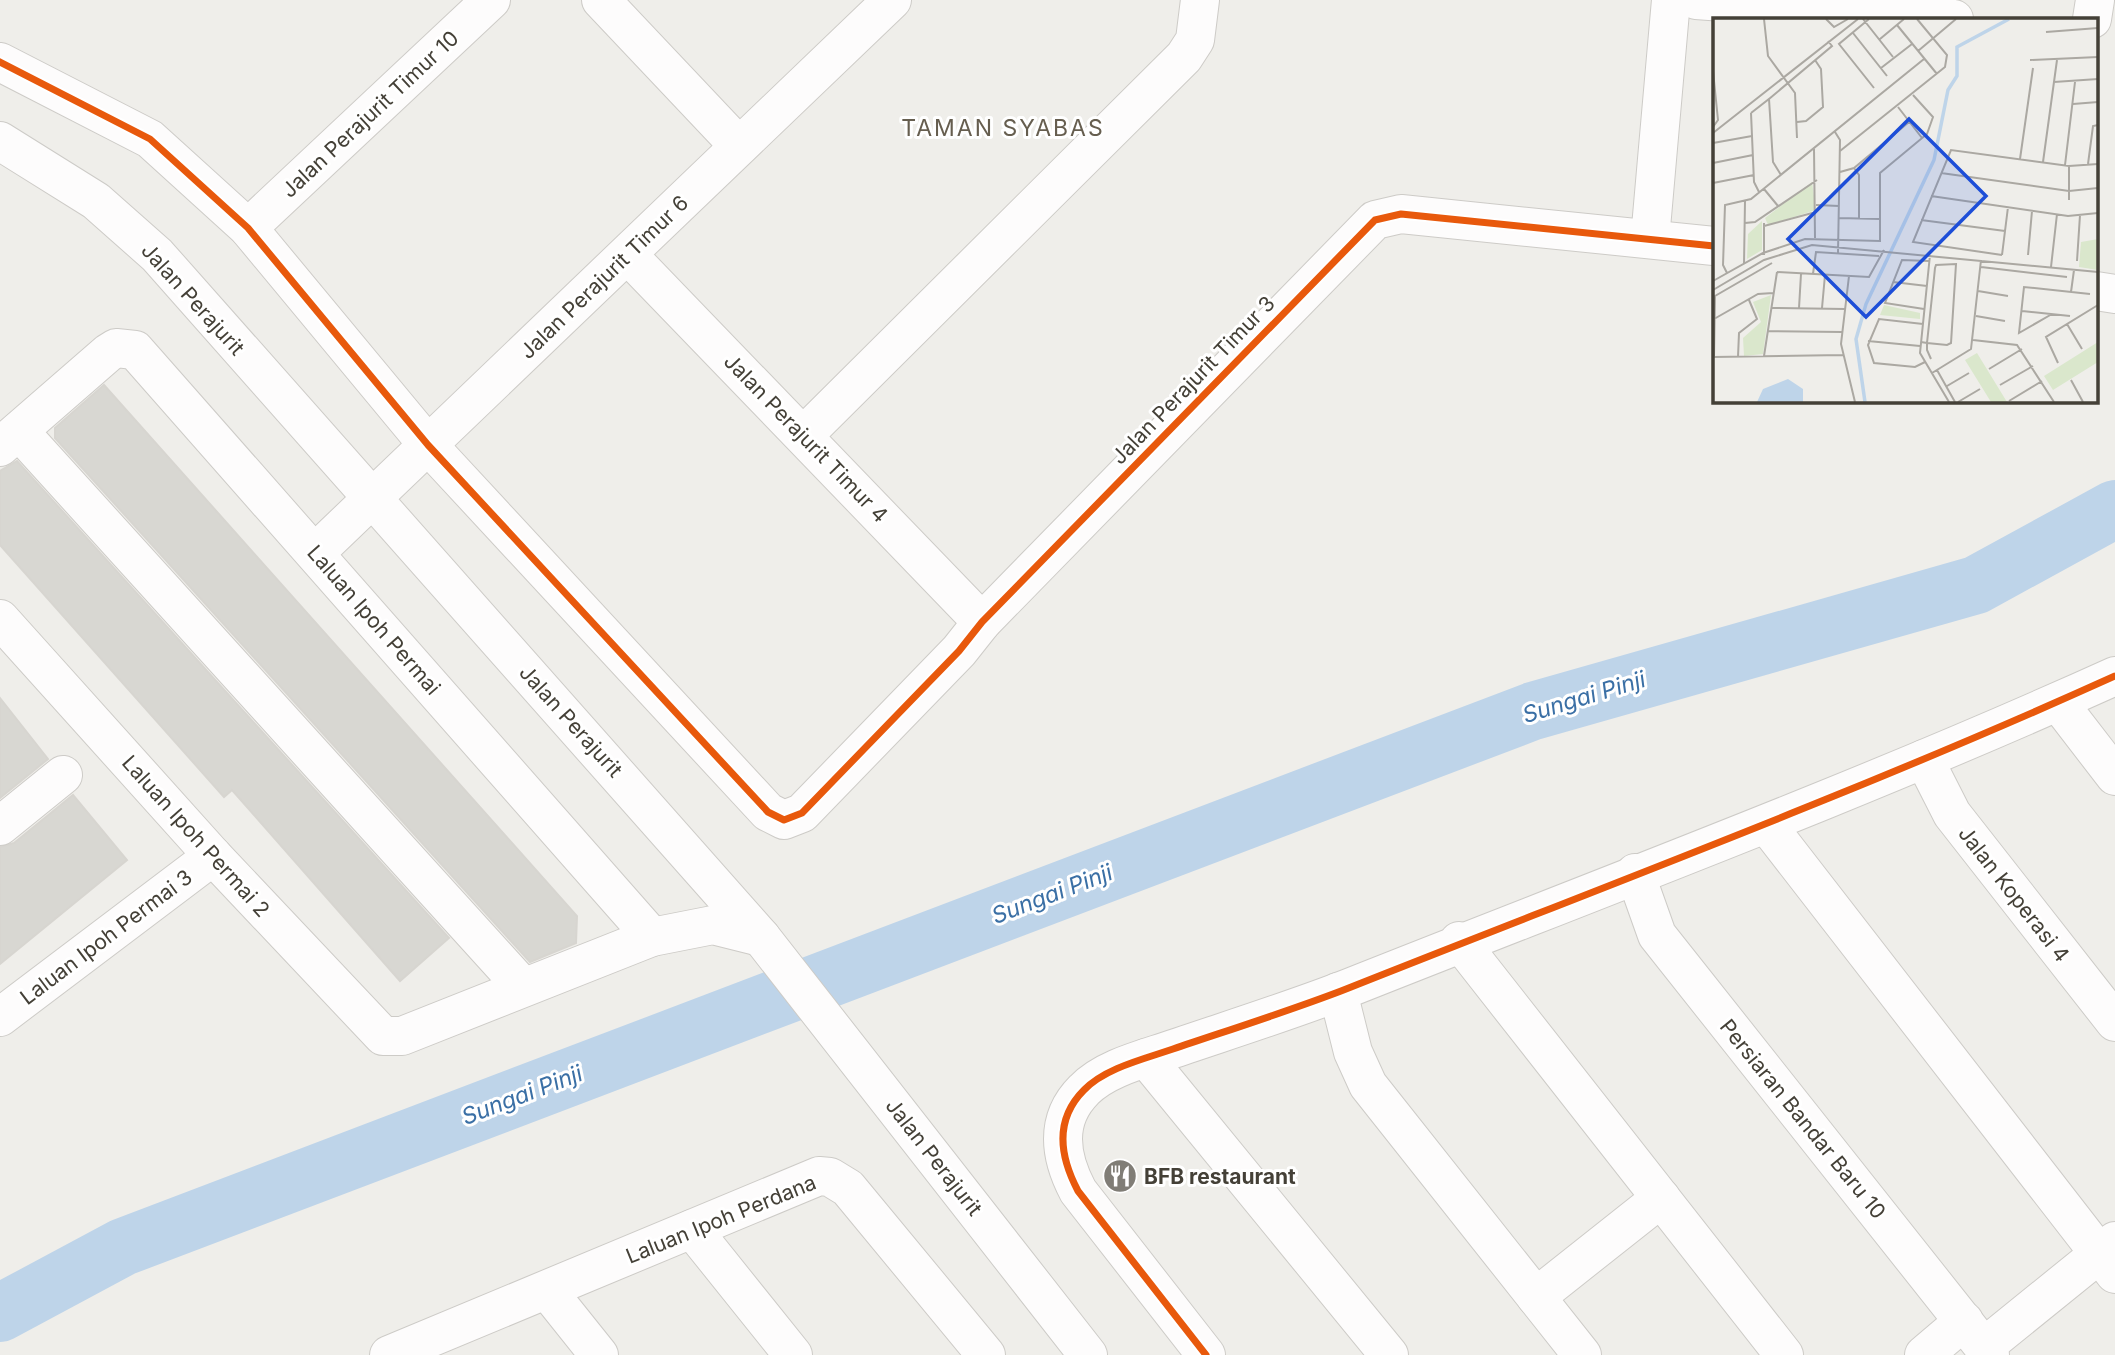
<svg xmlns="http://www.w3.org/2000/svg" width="2115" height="1355" viewBox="0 0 2115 1355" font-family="Inter,sans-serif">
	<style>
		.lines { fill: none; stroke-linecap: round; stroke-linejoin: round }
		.river { stroke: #bed4e9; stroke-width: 58 }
		.building { fill: #d8d7d2; stroke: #d7d5d0; stroke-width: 2 }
		.minor-casing { stroke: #cdcbc7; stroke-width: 40 }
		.minor { stroke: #fdfcfc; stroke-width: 38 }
		.cycleway-casing { stroke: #fff; stroke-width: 11 }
		.cycleway { stroke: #e8590c; stroke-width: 7 }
		.labels { text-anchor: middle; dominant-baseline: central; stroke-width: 6; stroke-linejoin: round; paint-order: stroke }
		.street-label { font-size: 21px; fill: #444037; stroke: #fff }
		.poi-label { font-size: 21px; font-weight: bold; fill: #444037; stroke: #fff; text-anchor: start }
		.neighbourhood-label { font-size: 23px; letter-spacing: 2px; fill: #665e4f; stroke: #fff }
		.water-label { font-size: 23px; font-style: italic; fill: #3a6fa5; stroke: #fff }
		.inset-river { fill: none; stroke: #bed4e9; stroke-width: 3.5 }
		.inset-road { fill: none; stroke: #aba8a2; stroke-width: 2 }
		.view { fill: #1d4ed8; fill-opacity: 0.15; stroke: #1d4ed8; stroke-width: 3.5 }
		.inset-edge { fill: none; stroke: #444037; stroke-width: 3.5 }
	</style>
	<rect width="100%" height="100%" fill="#efeeea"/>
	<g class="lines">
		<polyline class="river" points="0,1313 123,1247 1533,711 1976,585 2115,509"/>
	</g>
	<g class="building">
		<polygon points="104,385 577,916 576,943 530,962 55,438 55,428"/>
		<polygon points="17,461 449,938 400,981 232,790 224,797 0,545 0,471"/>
		<polygon points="0,698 48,759 0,798"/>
		<polygon points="73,795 127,860 0,964 0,847 14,843"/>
	</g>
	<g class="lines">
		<g class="minor-casing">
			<g id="minor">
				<polyline points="601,0 739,146"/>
				<polyline points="1696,0 1954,19"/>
				<polyline points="2092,19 2095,0"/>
				<polyline points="0,62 150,139 248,228 428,445 768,812 784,820 802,813 959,651 982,622 1375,220 1401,214 1714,246"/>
				<polyline points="0,141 96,201 157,255 761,937 1088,1355"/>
				<polyline points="248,228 491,0"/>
				<polyline points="1650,239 1671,0"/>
				<polyline points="628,255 982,622"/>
				<polyline points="2096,291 2115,294"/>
				<polyline points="19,431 522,986"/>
				<polyline points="804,435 1184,57 1195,40 1200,0"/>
				<polyline points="0,447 108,353 116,348 135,350 652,937"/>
				<polyline points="315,553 892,0"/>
				<polyline points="0,619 213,856 383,1036 402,1036 652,937 713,925 761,937"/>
				<polyline points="2058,702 2115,776"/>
				<polyline points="1924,759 1952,814 2115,1022"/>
				<polyline points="1767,825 2115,1274"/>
				<polyline points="0,826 63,775"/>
				<polyline points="1635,873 1657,935 1990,1355"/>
				<polyline points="1459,941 1784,1355"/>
				<polyline points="1338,992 1353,1052 1368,1085 1582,1355"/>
				<polyline points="0,1017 213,856"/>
				<polyline points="1146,1058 1389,1355"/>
				<polyline points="692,1229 793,1355"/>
				<polyline points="547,1290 599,1355"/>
				<polyline points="1536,1297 1661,1198"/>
				<polyline points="1984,1347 2115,1241"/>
				<polyline points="389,1355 819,1176 830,1177 848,1188 986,1355"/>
				<path d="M 1206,1355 L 1078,1191 C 1060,1157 1054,1120 1084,1090 C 1105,1068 1144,1059 1173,1049 C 1229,1030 1286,1012 1341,991 C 1600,888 1861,791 2115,676"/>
				<polyline points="1924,1355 1964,1321"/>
			</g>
		</g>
		<use href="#minor" class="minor"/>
		<g class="cycleway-casing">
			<g id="cycleway">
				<polyline points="0,62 150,139 248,228 428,445 768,812 784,820 802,813 959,651 982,622 1375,220 1401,214 1714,246"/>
				<path d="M 1206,1355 L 1078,1191 C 1060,1157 1054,1120 1084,1090 C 1105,1068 1144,1059 1173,1049 C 1229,1030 1286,1012 1341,991 C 1600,888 1861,791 2115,676"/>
			</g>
		</g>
		<use href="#cycleway" class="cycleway"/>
	</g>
	<defs>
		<g id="restaurant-disc" transform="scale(1.75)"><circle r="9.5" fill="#807d76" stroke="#fff"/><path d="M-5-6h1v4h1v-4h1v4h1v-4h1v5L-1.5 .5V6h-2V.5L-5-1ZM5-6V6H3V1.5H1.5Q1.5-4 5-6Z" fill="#fff"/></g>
	</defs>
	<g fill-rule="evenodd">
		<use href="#restaurant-disc" x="1120" y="1176"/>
	</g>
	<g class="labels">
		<g class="street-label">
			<text transform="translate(370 114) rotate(-43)">Jalan Perajurit Timur 10</text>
			<text transform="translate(604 277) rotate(-44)">Jalan Perajurit Timur 6</text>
			<text transform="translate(193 299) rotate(48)">Jalan Perajurit</text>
			<text transform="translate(1193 380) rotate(-46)">Jalan Perajurit Timur 3</text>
			<text transform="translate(806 438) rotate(46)">Jalan Perajurit Timur 4</text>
			<text transform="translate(374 620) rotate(49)">Laluan Ipoh Permai</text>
			<text transform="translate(571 721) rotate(48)">Jalan Perajurit</text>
			<text transform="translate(196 836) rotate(48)">Laluan Ipoh Permai 2</text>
			<text transform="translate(2014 894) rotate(52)">Jalan Koperasi 4</text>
			<text transform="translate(106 937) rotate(-37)">Laluan Ipoh Permai 3</text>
			<text transform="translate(1803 1119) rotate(51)">Persiaran Bandar Baru 10</text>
			<text transform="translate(934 1157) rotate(52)">Jalan Perajurit</text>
			<text transform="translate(721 1219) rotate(-22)">Laluan Ipoh Perdana</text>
		</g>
		<g class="poi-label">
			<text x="1144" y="1176">BFB restaurant</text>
		</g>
		<g class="neighbourhood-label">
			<text x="1003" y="128">TAMAN SYABAS</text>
		</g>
		<g class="water-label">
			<text transform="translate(1584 697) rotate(-17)">Sungai Pinji</text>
			<text transform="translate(1052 894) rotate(-21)">Sungai Pinji</text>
			<text transform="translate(522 1095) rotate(-21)">Sungai Pinji</text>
		</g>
	</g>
	<g transform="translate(1713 18)">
		<rect width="385" height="385" fill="#efeeea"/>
		<path d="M 99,164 L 103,192 L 55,207 L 52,200 ZM 49,203 L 49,232 L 34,241 L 35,216 ZM 385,221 L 385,252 L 366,249 L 368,224 ZM 58,277 L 50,336 L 31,338 L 30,320 L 48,304 L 40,284 ZM 171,287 L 207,295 L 207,301 L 167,297 ZM 385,324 L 385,344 L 340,372 L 331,358 ZM 264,335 L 294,384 L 278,384 L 252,342 Z" fill="#dae7cc"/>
		<path d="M 75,361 L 90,371 L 90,384 L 44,384 L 50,371 Z" fill="#bed4e9"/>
		<path class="inset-river" d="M 152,384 L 143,321 L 153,286 L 221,142 L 235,72 L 244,58 L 244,29 L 296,1"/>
		<path class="inset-road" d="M 51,1 L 55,38 L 82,75 L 84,120M 113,1 L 121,9 L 135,1M 150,1 L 180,39M 156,1 L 126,26 L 161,70M 184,7 L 224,56M 333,14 L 385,10M 140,15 L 174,58M 167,21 L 191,1M 205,33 L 243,1M 317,42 L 385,39M 168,50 L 199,26M 0,53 L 5,102 L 0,109M 341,64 L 385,61M 56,81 L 119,28 L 115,23M 360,86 L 385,84M 185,89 L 209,120M 38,95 L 56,81 L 60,144 L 68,157M 38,95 L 41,164 L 46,174M 84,104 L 93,103 L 110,89 L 108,51 L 102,42M 122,114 L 127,122 L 125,235M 0,115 L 145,1M 0,125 L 39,118M 101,130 L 102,220M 127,133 L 232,49 L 234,37 L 204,1M 307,141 L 320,50M 330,144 L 344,42M 0,145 L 40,137M 375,146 L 380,108 L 385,107M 352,147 L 362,64M 141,150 L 146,157 L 146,200M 127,154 L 141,150 L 196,104M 228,155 L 356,173 L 385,170M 0,165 L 41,157M 51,171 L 65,188M 218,178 L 355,198 L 385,195M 356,182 L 356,148M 103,187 L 126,188M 126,200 L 167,201M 208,202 L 292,213M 32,205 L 42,204 L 104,162M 51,208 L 103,194M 51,237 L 51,205M 217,237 L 207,335 L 236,384M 289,237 L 200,224 L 238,132 L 356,148 L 385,146M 289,237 L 295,189M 315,237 L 319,193M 364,243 L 367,197M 59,245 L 2,278 L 1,339 L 130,337M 31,246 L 32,183M 268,249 L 354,259M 338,249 L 344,196M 64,254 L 156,259 L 171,232M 14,255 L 10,247 L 12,187 L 38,181 L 211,41M 100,256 L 103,234 L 166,238M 136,258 L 128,326 L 142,384M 0,263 L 50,235 L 92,221 L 167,223 L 167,155 L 214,116 L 220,99 L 200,77M 180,264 L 214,268M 0,272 L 51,242 L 99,227 L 385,254M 265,273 L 295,278M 358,274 L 361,252M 58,290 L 132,291M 86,290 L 88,256M 109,290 L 112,257M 211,291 L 172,285 L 189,242 L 216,243M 309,293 L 357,298M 339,296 L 306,315 L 311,269 L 377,276M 263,298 L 292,303M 1,301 L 45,276 L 60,275M 210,306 L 166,301 L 155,327 L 161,345 L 202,349 L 212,344M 354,306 L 369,331M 54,313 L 129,314M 260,322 L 304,327 L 341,384M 155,323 L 207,328M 208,324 L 214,325 L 234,327 L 238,325 L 243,246 L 223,247 L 222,250 L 221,260 L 214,325 L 214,332 L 218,341M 51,338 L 64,254M 25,339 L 26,315 L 44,301 L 36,282M 345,345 L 333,319 L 385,287M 276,351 L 309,331M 224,352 L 242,384M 219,355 L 258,331 L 268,242M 358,362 L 370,384M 287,367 L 320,348M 234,368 L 256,355M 296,383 L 329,363M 245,384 L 267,371"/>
		<path class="view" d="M 196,101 L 273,178 L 153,299 L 75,221 Z"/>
		<rect width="385" height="385" class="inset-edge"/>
	</g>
</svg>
